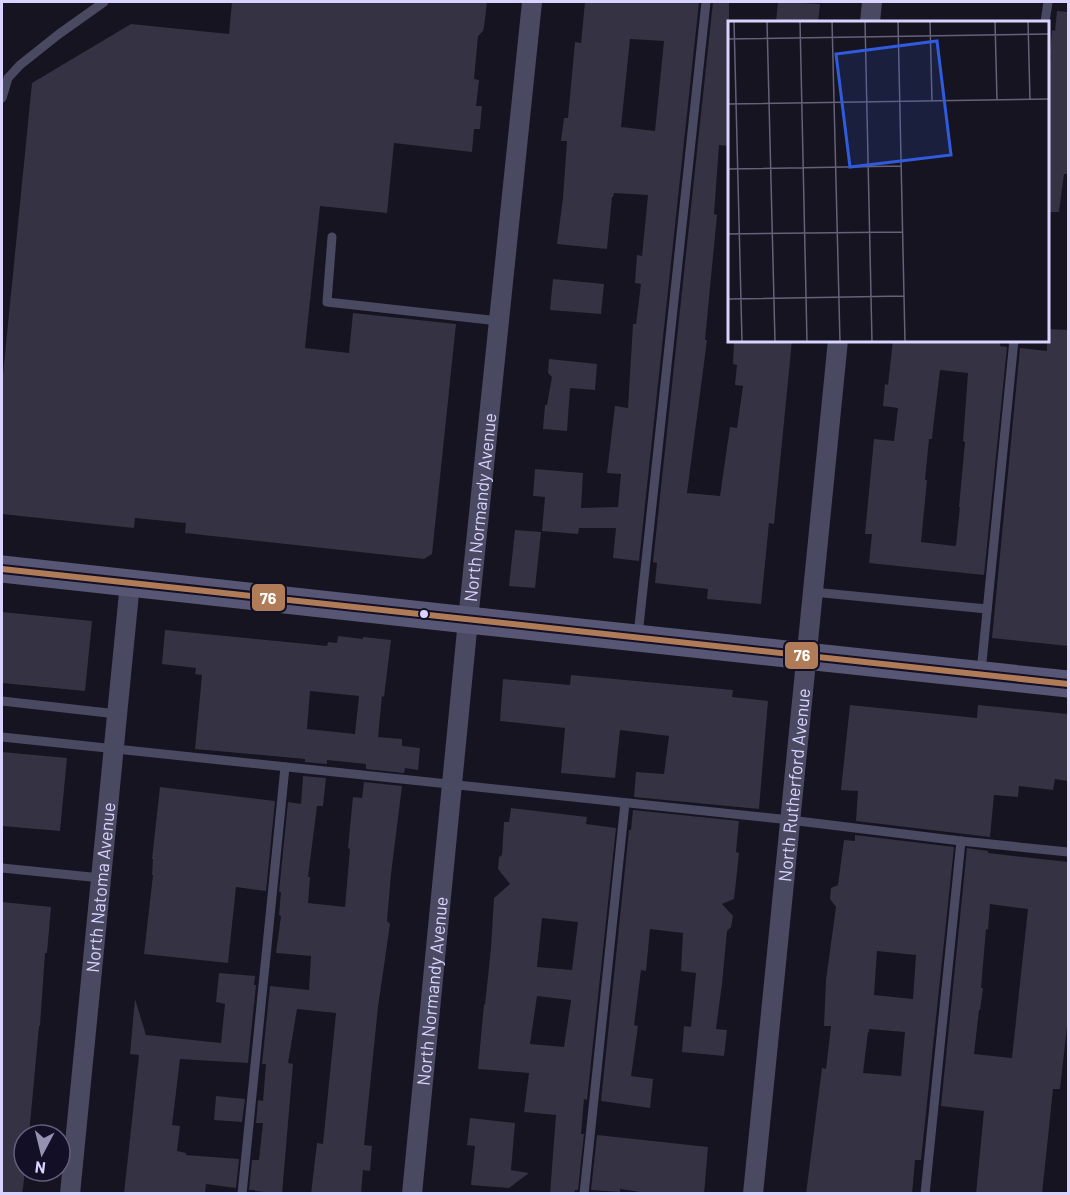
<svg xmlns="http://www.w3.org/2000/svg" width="1070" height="1195" viewBox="0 0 1070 1195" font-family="Barlow,sans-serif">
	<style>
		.building { fill: #343243; fill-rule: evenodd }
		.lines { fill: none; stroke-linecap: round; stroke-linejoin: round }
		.lane { stroke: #4a4962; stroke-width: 9 }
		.street { stroke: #4a4962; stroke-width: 20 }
		.secondary { stroke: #575674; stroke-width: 27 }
		.bus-1-casing { stroke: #130f26; stroke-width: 10 }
		.bus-1 { stroke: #b07c57; stroke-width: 6 }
		.bus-dot { fill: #d9d4ff; stroke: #130f26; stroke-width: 2 }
		.labels { text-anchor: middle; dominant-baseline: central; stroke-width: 6; stroke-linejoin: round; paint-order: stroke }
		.street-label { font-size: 18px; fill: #d9d4ff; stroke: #130f26 }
		.inset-road { fill: none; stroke: #64617a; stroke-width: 1.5 }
		.view { fill: #305bdc; fill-opacity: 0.15; stroke: #305bdc; stroke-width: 3 }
		.inset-edge { fill: none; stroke: #d9d4ff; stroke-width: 3 }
		.line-badge { stroke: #130f26; stroke-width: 2 }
		.badge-label { font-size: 16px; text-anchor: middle; font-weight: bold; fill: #fff }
	</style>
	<rect width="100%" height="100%" fill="#161421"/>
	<g class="building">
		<polygon points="232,2 487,2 484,27 483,31 478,36 474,79 479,80 476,106 482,106 480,129 474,129 472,152 394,143 387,213 320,206 305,348 349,353 353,313 456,324 432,554 424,559 185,533 186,523 135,518 134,528 2,514 2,384 32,83 131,24 229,34"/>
		<path d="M 585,2 L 699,2 L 639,561 L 613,558 L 616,528 L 579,528 L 578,534 L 542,531 L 545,497 L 533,496 L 535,469 L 583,473 L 581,508 L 618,507 L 621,474 L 607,473 L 615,406 L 628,408 L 633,324 L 636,324 L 641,284 L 635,283 L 637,255 L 642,256 L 648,195 L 614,193 L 613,197 L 612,197 L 607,249 L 557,244 L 563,198 L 567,141 L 561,141 L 564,118 L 568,118 L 575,42 L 581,43 ZM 630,39 L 664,41 L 655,131 L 621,127 Z"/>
		<polygon points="713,2 729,2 729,106 728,124 729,124 729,146 719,145 714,214 717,215 705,340 707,340 687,493 720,496 730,427 737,428 743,386 735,385 737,365 733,364 734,340 792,340 774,524 769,523 761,604 707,599 708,589 655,583 657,563 653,562"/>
		<polygon points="778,2 820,4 818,22 776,22"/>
		<polygon points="1057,11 1068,12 1068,158 1067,174 1064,174 1059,212 1047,212 1047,83 1051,55 1050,54 1052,30 1055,31"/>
		<polygon points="553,279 604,284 601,314 550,310"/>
		<polygon points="1047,329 1068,330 1068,646 992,638 1020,348 1047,351"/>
		<path d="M 893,340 L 1000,340 L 1000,346 L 1007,347 L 984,575 L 869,563 L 872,534 L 865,534 L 874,439 L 894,441 L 898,408 L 883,406 L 885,384 L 888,385 ZM 940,370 L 968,373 L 963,441 L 965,442 L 959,507 L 960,507 L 956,545 L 955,546 L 921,542 L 927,480 L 925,480 L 929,439 L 932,439 L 932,437 Z"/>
		<polygon points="549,359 597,364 595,390 570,388 567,431 543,429 545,405 547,405 552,377 548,373"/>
		<polygon points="515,530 541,532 535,588 509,586"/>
		<polygon points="2,612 92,621 85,691 2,683"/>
		<path d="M 165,630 L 327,646 L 328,642 L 337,643 L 338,636 L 363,639 L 363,637 L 391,640 L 384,697 L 382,696 L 378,737 L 402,739 L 402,746 L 420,748 L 418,770 L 405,768 L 404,773 L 366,769 L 366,764 L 327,760 L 327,764 L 305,762 L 305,759 L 195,749 L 202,675 L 195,674 L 196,668 L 162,664 ZM 310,691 L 359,696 L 355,734 L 307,729 Z"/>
		<polygon points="571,675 733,690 732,697 768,701 759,809 634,797 636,772 664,774 669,736 620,730 615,778 561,773 565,728 500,721 503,679 570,685"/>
		<polygon points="850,705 977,718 978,705 1068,714 1068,781 1055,779 1053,790 1019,786 1018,797 994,795 990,837 856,821 858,791 841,790"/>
		<polygon points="2,752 67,758 60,831 2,826"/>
		<polygon points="303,776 326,778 323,806 317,806 308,877 310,877 308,903 345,907 350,849 348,848 353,797 362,798 364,782 402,786 391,874 387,921 390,924 378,1007 364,1145 372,1146 370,1171 363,1170 361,1194 311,1194 317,1143 323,1144 336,1013 297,1009 288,1063 293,1064 282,1194 255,1191 255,1190 249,1190 252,1160 259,1160 263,1123 256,1123 258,1100 263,1101 266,1064 262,1064 270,986 309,990 311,956 276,953 281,916 279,915 281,892 279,892 288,802 301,804"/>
		<polygon points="160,787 275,801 266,891 236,887 228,963 144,954 153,875 152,875 153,859 152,859"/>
		<path d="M 511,808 L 587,817 L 586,824 L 616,828 L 587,1100 L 584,1099 L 581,1134 L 584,1134 L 578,1190 L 575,1190 L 574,1194 L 550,1194 L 556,1115 L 524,1112 L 529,1073 L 478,1069 L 484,1004 L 485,1005 L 491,948 L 494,898 L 510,884 L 498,869 L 499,857 L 502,855 L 504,822 L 509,822 ZM 542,918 L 578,922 L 572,970 L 537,967 ZM 537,996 L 571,1000 L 564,1047 L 530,1044 Z"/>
		<polygon points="633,810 739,821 736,852 739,853 734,899 722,904 733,916 731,927 727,931 722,984 716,1029 727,1030 724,1056 682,1052 684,1026 691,1027 696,973 681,971 683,933 650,929 646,971 641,970 634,1025 638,1026 631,1076 653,1079 650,1108 601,1101 629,830 631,830"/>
		<path d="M 855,835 L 954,847 L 921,1160 L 915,1160 L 912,1194 L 806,1194 L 822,1068 L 826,1069 L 831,1026 L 824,1026 L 826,980 L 836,907 L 830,899 L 831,888 L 838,885 L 844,840 L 855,841 ZM 877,951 L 916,955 L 913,999 L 874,995 ZM 869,1029 L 905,1032 L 901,1076 L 863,1073 L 868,1032 L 869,1032 Z"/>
		<path d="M 967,848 L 988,851 L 988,853 L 1068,862 L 1068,1018 L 1060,1089 L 1053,1089 L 1042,1194 L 976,1194 L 984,1111 L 941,1106 ZM 990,904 L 1028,909 L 1012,1058 L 974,1054 L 979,1010 L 980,1010 L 983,988 L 981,988 L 986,929 L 988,930 Z"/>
		<polygon points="2,902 51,907 47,953 45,953 40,1026 39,1026 29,1135 24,1135 24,1180 22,1194 2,1194"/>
		<polygon points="219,973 255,976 254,985 256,985 248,1063 180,1059 172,1125 180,1126 177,1151 186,1153 186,1155 239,1159 236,1188 206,1184 205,1194 124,1194 139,1055 130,1054 135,999 146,1035 221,1043 225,1004 216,1002"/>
		<polygon points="216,1096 245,1099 242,1122 214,1120"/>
		<polygon points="470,1118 515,1123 511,1170 529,1173 509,1188 471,1185 475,1146 467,1145"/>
		<polygon points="597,1135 708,1147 704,1194 654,1194 620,1189 620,1192 591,1190"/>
	</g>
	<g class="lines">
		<g class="lane">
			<polyline points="1045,22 1048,2"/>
			<polyline points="2,98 8,78 20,65 59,34 104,2"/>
			<polyline points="332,237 327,302 499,321"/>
			<polyline points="813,592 987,609"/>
			<polyline points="638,635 706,2"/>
			<polyline points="981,672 1014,340"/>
			<polyline points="2,701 117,714"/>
			<polyline points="2,737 790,820 961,841 1068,852"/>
			<polyline points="2,868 101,878"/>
			<polyline points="242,1194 285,767"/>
			<polyline points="584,1194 625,803"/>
			<polyline points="925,1194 961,841"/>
		</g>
		<g class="street">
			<polyline points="870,22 872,2"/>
			<path id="s1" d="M 70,1194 L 130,583"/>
			<path id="s2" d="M 412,1194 L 468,620 L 532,2"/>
			<path id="s3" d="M 753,1194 L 838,340"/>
		</g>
		<polyline class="secondary" points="2,569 468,620 1068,684"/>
		<g class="bus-1-casing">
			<polyline id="bus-1" points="2,569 1068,684"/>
		</g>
		<use href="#bus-1" class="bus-1"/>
	</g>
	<circle class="bus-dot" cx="424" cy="614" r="5"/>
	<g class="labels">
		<g class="street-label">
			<text stroke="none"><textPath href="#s2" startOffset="690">North Normandy Avenue</textPath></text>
			<text stroke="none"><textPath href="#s3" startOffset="411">North Rutherford Avenue</textPath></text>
			<text stroke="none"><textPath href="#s1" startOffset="308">North Natoma Avenue</textPath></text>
			<text stroke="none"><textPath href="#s2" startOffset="204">North Normandy Avenue</textPath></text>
		</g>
	</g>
	<g transform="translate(728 21)">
		<rect width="321" height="321" fill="#161421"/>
		<path class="inset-road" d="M 6,0 L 14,321M 39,0 L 47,321M 72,0 L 79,321M 104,0 L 112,321M 137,0 L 144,321M 170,0 L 177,321M 202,0 L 204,80M 267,0 L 269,79M 300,0 L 302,79M 0,18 L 321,13M 0,83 L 321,78M 0,148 L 173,145M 0,213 L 174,211M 0,278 L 176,275"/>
		<path class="view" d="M 209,20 L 223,134 L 122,146 L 108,33 Z"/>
		<rect width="321" height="321" class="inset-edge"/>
	</g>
	<g class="line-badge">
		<rect x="251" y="583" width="35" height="29" rx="6" fill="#b07c57"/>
		<rect x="784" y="641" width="35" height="29" rx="6" fill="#b07c57"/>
	</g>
	<g class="badge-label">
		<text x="268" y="604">76</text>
		<text x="802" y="661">76</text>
	</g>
	<rect width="1070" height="1195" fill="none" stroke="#d9d4ff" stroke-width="6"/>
	<g transform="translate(42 1153) rotate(187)"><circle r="28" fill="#130f26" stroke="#625e7d" stroke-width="1.5"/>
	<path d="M0-4.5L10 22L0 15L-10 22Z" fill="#9591b1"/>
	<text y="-9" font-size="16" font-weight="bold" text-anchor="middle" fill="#d9d4ff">N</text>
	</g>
</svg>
